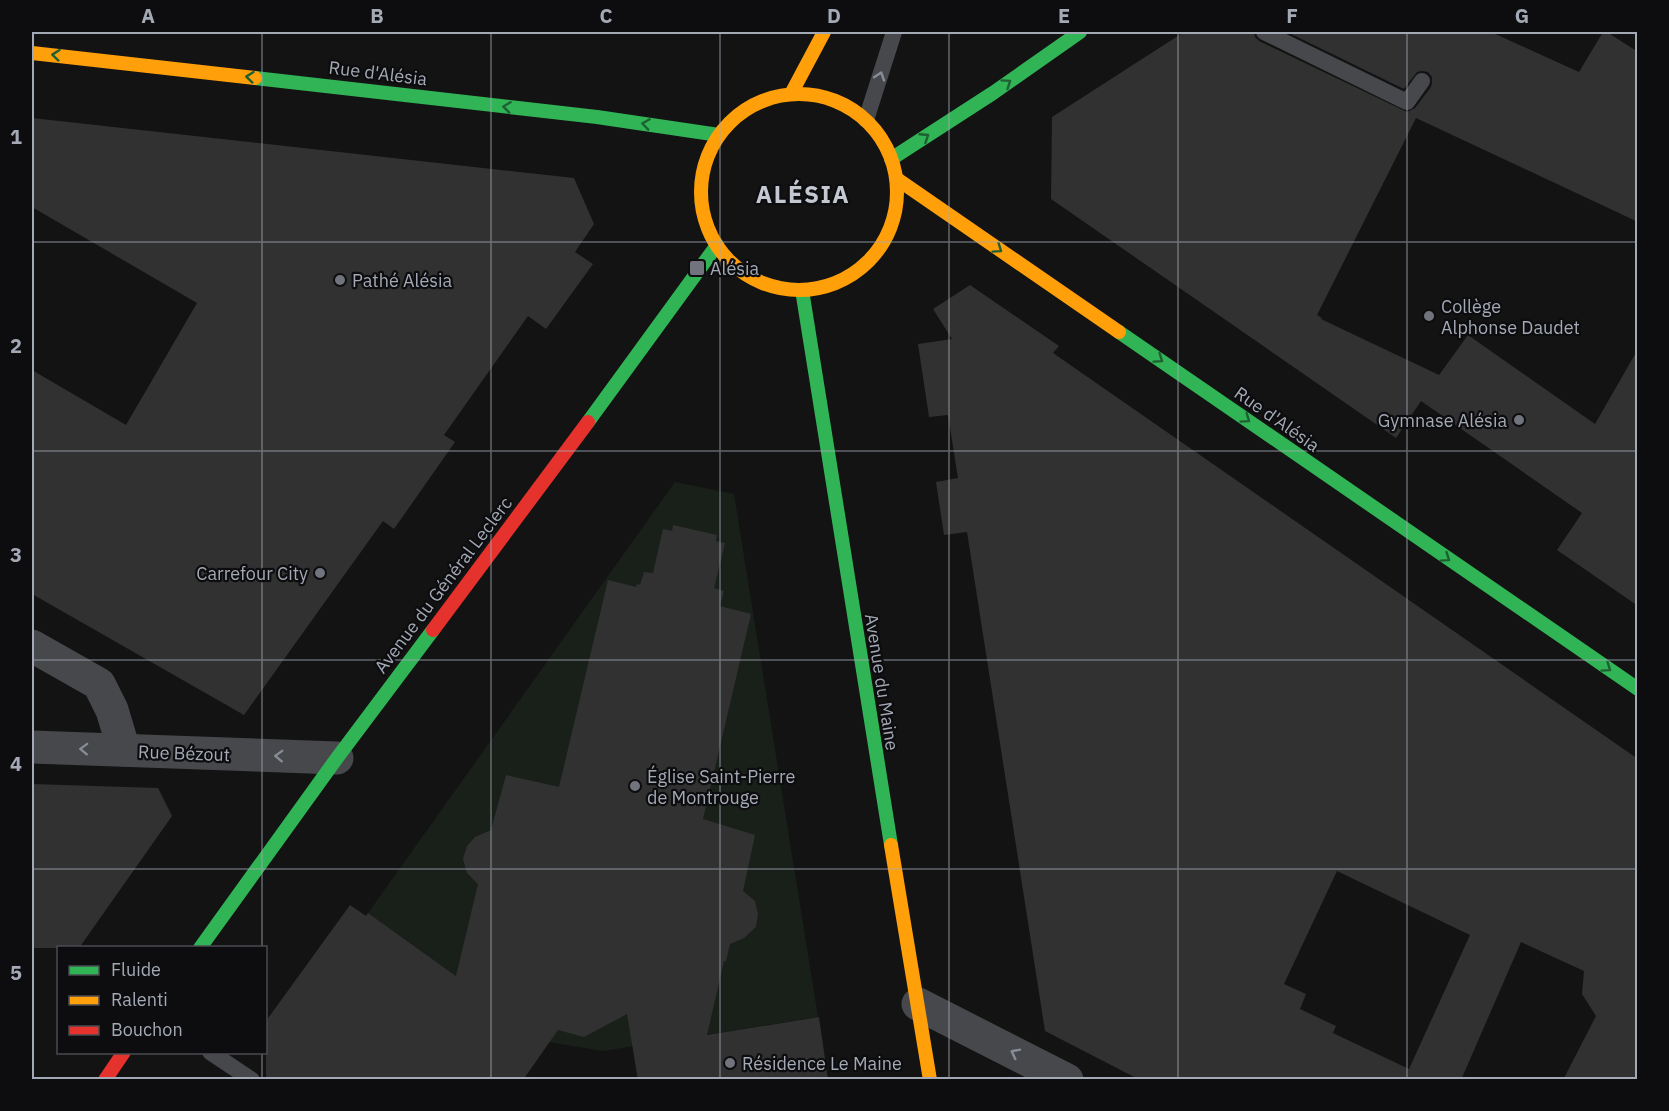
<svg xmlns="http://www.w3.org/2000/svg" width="1669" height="1111" viewBox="0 0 1669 1111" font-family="'IBM Plex Sans',sans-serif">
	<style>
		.green { fill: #19201a }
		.building { fill: #313132; fill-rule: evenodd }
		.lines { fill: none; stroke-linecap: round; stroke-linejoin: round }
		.lane { stroke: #47484c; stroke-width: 16 }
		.street { stroke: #47484c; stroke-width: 33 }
		.fast { stroke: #30b455; stroke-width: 14 }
		.slow { stroke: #ff9f0a; stroke-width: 14 }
		.jam { stroke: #e5322d; stroke-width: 14 }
		.oneway { stroke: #1e6032 }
		.oneway2 { stroke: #878c96 }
		.grid { fill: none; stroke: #a3a9b5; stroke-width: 1.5; stroke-opacity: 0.55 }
		.poi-dot { fill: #71747c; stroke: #0d0d0f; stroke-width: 2 }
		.labels { text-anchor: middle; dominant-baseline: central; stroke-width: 4.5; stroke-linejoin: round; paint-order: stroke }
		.street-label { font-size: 18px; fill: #a3a9b5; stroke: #0d0d0f }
		.poi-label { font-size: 18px; fill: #a3a9b5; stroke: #0d0d0f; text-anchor: start }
		.district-label { font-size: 24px; font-weight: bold; letter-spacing: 1.5px; fill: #c4c8d1; stroke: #0d0d0f }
		.neatline { fill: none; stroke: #a3a9b5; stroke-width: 2 }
		.grid-label { font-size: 20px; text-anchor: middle; font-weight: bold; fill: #a3a9b5 }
	</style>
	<rect width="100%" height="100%" fill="#131313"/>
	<polygon class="green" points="675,482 734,494 818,1017 603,1051 549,1042 368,913"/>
	<g class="building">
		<polygon points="1184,32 1254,32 1255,37 1259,41 1407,112 1415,108 1431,87 1432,83 1432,77 1428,72 1422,71 1417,72 1404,89 1287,32 1491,32 1579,72 1603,32 1607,32 1638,52 1638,222 1416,118 1317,315 1322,318 1321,319 1439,375 1468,335 1595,424 1638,349 1638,606 1557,550 1582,513 1421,401 1396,438 1051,199 1052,117"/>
		<polygon points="32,118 574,178 594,224 575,252 593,264 546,329 528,316 444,435 455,442 394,529 383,521 244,715 32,594 32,370 126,425 197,303 32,207"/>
		<path d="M 970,285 L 1059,346 L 1053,353 L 1638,759 L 1638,1080 L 1563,1080 L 1596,1016 L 1582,994 L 1584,971 L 1521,942 L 1461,1080 L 1140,1080 L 1045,1031 L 967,532 L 944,535 L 936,482 L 958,478 L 948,415 L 929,417 L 918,344 L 952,339 L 933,309 ZM 1337,871 L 1470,935 L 1409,1069 L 1333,1033 L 1336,1026 L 1300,1009 L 1306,994 L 1284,984 Z"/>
		<polygon points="673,525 717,535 716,541 725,543 714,588 724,591 720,606 751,614 703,819 755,835 743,891 755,901 758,914 756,927 744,938 730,944 726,961 724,961 707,1035 819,1017 828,1080 638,1080 627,1014 584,1037 558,1030 523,1080 266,1079 266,1021 350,905 366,916 368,913 456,976 478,884 467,873 463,859 467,846 475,837 491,830 506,775 559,787 608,580 636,587 637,584 640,585 644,572 653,573 663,529 672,531"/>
		<polygon points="32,784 158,788 172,816 79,948 32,948"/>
	</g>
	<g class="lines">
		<g class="lane">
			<polyline points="1264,32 1407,102 1422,81"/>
			<polyline points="866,120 894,32"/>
			<polyline points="210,1052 252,1080"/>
		</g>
		<g class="street">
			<polyline points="32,646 99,684 112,710 124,750"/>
			<polyline points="32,747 337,758"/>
			<polyline points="918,1004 1067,1080"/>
		</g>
		<g class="fast">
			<polyline points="255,78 597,117 719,135"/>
			<polyline points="891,159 993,93 1080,32"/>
			<polyline points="802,290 891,845"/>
			<polyline points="1119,332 1638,689"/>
			<polyline points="588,422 717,245"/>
			<polyline points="200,948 337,758 433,630"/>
		</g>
		<g class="slow">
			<polyline points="32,53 255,78"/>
			<polyline points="791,94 824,32"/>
			<circle cx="799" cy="192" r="98"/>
			<polyline points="897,179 1119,332"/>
			<polyline points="891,845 930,1080"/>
		</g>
		<g class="jam">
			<polyline points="433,630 588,422"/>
			<polyline points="105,1080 124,1052"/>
		</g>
	</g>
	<defs><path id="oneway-chevron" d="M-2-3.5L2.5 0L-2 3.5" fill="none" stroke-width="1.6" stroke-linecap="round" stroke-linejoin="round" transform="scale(1.5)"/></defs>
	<g class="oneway">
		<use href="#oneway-chevron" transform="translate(56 55) rotate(-174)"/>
		<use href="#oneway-chevron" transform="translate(250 77) rotate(-174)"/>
		<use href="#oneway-chevron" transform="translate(1007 83) rotate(-35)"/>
		<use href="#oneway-chevron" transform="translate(507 107) rotate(-173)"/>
		<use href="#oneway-chevron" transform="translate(646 124) rotate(-172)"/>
		<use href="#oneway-chevron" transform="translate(925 137) rotate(-33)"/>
		<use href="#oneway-chevron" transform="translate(998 249) rotate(35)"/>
		<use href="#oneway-chevron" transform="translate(1159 359) rotate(35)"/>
		<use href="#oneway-chevron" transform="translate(1246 419) rotate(35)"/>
		<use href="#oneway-chevron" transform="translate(1446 558) rotate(34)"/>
		<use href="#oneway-chevron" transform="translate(1607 668) rotate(35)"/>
	</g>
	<g class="oneway2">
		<use href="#oneway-chevron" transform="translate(880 76) rotate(-72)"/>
		<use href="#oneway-chevron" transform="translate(84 749) rotate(-178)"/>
		<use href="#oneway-chevron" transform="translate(279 756) rotate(-178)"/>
		<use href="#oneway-chevron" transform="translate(1015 1053) rotate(-153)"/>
	</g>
	<path class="grid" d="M 262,32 L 262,948M 491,32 L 491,1080M 720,32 L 720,1080M 949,32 L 949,1080M 1178,32 L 1178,1080M 1407,32 L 1407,1080M 32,242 L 1638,242M 32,451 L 1638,451M 32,660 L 1638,660M 32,869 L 1638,869M 262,1052 L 262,1080"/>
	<g class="poi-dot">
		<rect x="689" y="260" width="16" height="16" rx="3"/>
		<circle cx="340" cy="280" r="6"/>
		<circle cx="1429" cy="316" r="6"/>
		<circle cx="1519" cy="420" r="6"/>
		<circle cx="320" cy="573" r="6"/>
		<circle cx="635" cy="786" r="6"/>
		<circle cx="730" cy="1063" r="6"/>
	</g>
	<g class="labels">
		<g class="street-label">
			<text transform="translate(378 73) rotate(7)">Rue d'Alésia</text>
			<text transform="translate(1277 419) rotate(35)">Rue d'Alésia</text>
			<text transform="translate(443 585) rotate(-53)">Avenue du Général Leclerc</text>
			<text transform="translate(882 682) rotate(81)">Avenue du Maine</text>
			<text transform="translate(184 753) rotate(2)">Rue Bézout</text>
		</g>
		<g class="poi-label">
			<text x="710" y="268">Alésia</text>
			<text x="352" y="280">Pathé Alésia</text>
			<text x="1441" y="306">Collège<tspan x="1441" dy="21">Alphonse Daudet</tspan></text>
			<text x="1507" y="420" text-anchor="end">Gymnase Alésia</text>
			<text x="308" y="573" text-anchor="end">Carrefour City</text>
			<text x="647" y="776">Église Saint-Pierre<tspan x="647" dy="21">de Montrouge</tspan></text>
			<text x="742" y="1063">Résidence Le Maine</text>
		</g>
		<g class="district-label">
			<text x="803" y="194">ALÉSIA</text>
		</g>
	</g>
	<rect width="1669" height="1111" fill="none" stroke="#0d0d0f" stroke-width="66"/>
	<rect x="57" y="946" width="210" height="108" fill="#0d0d0f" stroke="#494b51" stroke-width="1.5"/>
	<rect x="69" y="966" width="30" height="9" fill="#30b455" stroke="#494b51" stroke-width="1.5"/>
	<text x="111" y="976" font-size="18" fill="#a3a9b5">Fluide</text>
	<rect x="69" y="996" width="30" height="9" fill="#ff9f0a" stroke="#494b51" stroke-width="1.5"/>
	<text x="111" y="1006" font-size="18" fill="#a3a9b5">Ralenti</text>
	<rect x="69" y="1026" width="30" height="9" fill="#e5322d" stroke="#494b51" stroke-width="1.5"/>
	<text x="111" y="1036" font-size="18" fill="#a3a9b5">Bouchon</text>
	<rect x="33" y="33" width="1603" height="1045" class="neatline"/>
	<g class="grid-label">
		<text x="148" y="23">A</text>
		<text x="377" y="23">B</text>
		<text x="606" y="23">C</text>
		<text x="834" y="23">D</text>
		<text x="1064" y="23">E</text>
		<text x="1292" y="23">F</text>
		<text x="1522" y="23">G</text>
		<text x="16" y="144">1</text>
		<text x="16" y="353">2</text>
		<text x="16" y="562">3</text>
		<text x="16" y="771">4</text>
		<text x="16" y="980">5</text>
	</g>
</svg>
